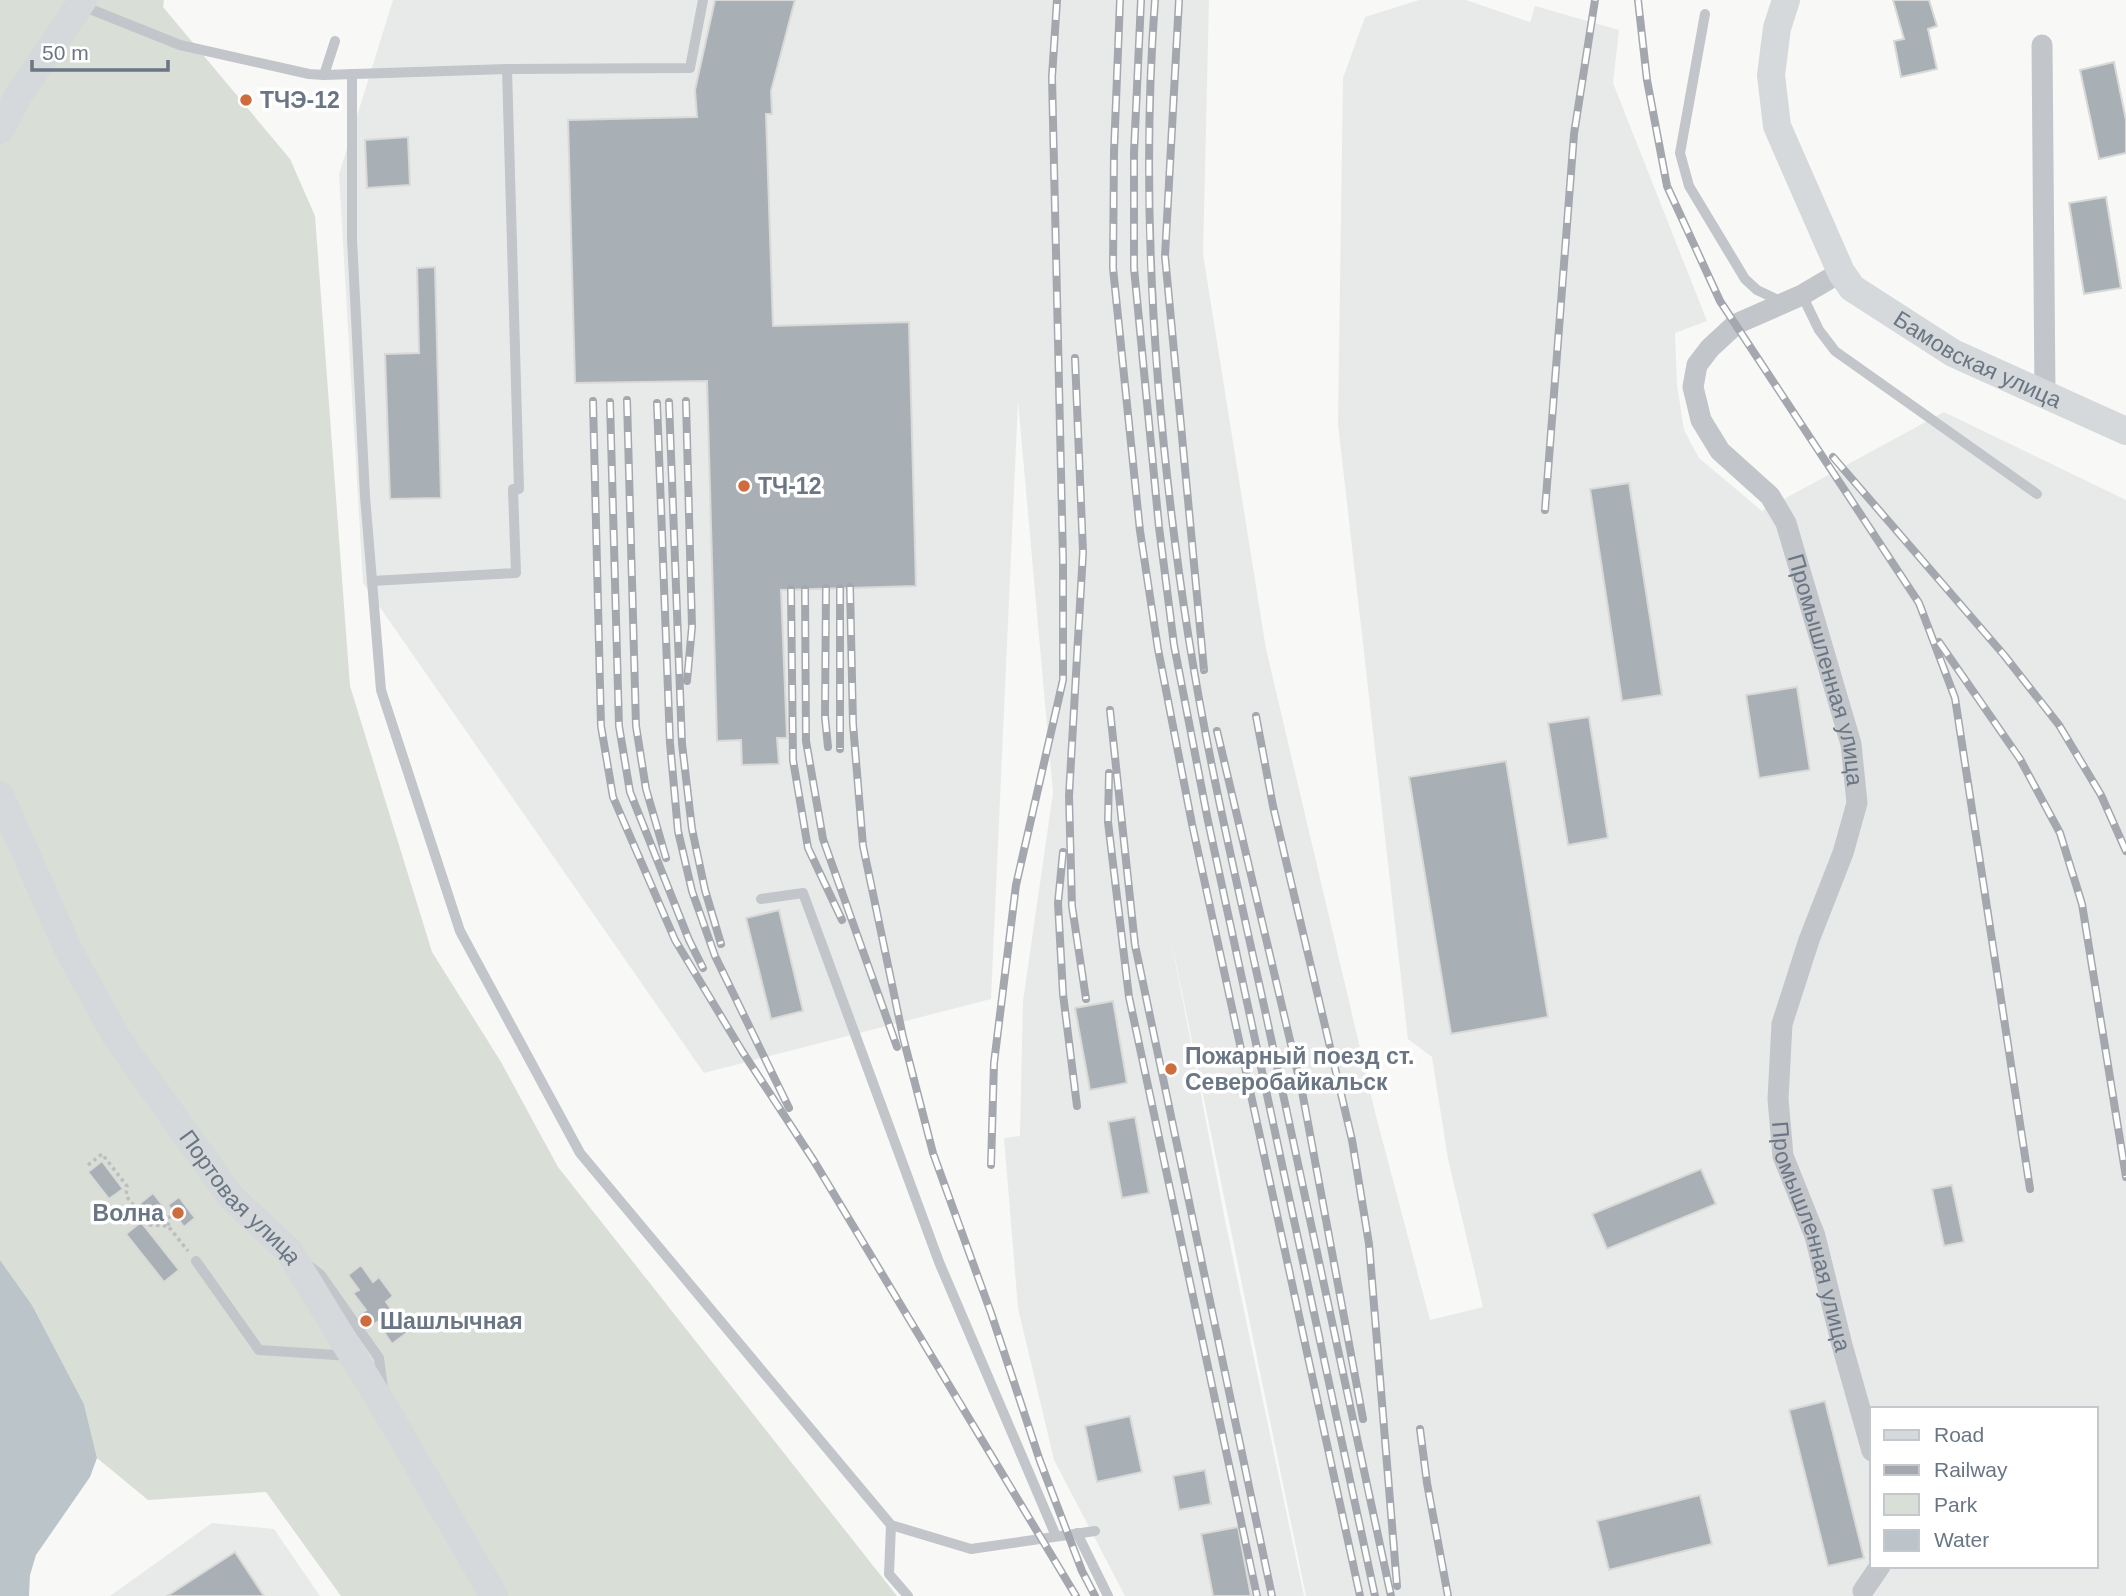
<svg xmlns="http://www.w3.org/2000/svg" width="2126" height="1596" viewBox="0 0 2126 1596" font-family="Arial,sans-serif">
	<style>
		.built { fill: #e8eae9; fill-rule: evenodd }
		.green { fill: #d9ded7 }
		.water { fill: #bbc4c8 }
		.building { fill: #a9b0b5; stroke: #d9dad8; stroke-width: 2 }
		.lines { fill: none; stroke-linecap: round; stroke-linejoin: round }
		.path { stroke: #bcbec0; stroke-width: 3.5; stroke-dasharray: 3.5 3.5; stroke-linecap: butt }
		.lane { stroke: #c2c5c9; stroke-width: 10 }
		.street { stroke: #c2c5c9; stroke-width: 21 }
		.secondary { stroke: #d5d9dc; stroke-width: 28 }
		.rail-casing { stroke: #a4a8ae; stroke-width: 8 }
		.rail { stroke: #fff; stroke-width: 5; stroke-dasharray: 16; stroke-linecap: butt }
		.poi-dot { fill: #cf6c3e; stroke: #fff; stroke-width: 2.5 }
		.labels { text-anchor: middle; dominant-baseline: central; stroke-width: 7; stroke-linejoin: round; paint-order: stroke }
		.poi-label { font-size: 23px; font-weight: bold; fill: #6a7683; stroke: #fff; text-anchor: start }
		.street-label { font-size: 23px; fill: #6a7683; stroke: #fff }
	</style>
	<rect width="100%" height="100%" fill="#f8f8f6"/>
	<g class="built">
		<path d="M 393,0 L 1209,0 L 1203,254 L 1266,649 L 1376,1116 L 1430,1320 L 1483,1307 L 1448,1159 L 1432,1057 L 1408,1039 L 1338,424 L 1343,78 L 1365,17 L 1419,0 L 1466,0 L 1530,22 L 1535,6 L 1619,30 L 1613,83 L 1707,321 L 1675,333 L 1677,385 L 1684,430 L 1699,458 L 1762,511 L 1944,412 L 2126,500 L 2126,1596 L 1306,1596 L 1170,934 L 1225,1220 L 1304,1596 L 1125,1596 L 1054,1460 L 1018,1308 L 1004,1138 L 1020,1136 L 1023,1001 L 1053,793 L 1018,401 L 991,999 L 704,1073 L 363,583 L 339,174 ZM 1872,1409 L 2096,1409 L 2096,1566 L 1872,1566 Z"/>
		<polygon points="212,1523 274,1529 320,1596 110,1596"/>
	</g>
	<polygon class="green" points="0,0 164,0 163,7 290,159 315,216 350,686 432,952 501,1062 558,1167 897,1596 341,1596 266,1492 148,1500 97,1458 84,1404 32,1305 0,1260"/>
	<polygon class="water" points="0,1260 32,1305 84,1404 97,1458 90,1477 36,1555 30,1575 29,1596 0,1596"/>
	<g class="building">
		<polygon points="715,0 795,0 771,91 772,114 766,114 773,326 909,322 916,586 781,590 787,738 777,738 779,764 742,765 741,740 717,741 707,381 575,383 568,120 697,117 695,90"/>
		<polygon points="1893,0 1929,0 1937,26 1928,29 1937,69 1901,77 1894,41 1904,39"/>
		<polygon points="2114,62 2126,120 2126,153 2099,159 2080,70"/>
		<polygon points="408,137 410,185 367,188 365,140"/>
		<polygon points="2106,197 2121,288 2084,294 2069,203"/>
		<polygon points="435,267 441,498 390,499 385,354 419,353 417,268"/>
		<polygon points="1629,483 1662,695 1622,701 1590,489"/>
		<polygon points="1797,687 1810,770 1759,778 1746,695"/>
		<polygon points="1589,717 1608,838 1568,845 1548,723"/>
		<polygon points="1506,761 1548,1017 1451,1034 1409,777"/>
		<polygon points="779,910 803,1011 771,1019 746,918"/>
		<polygon points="1113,1001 1127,1083 1090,1090 1075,1008"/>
		<polygon points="1135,1117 1149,1193 1122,1198 1108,1122"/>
		<polygon points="102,1161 123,1189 109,1199 88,1172"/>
		<polygon points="1701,1169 1716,1204 1607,1249 1592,1214"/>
		<polygon points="1952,1185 1964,1242 1944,1246 1932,1189"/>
		<polygon points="153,1193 166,1209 151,1222 138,1205"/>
		<polygon points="179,1197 195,1218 184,1227 168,1205"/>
		<polygon points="141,1222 179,1270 164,1282 126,1234"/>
		<polygon points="361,1265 373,1282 379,1277 393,1296 386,1302 408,1332 392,1344 377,1322 368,1329 359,1315 366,1310 353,1293 359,1290 348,1275"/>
		<polygon points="1825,1401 1864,1558 1828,1566 1789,1410"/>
		<polygon points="1130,1416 1142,1472 1097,1482 1085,1426"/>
		<polygon points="1205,1470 1211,1504 1179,1510 1173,1476"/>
		<polygon points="1700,1495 1712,1544 1609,1570 1597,1521"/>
		<polygon points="1238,1527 1251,1596 1213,1596 1201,1534"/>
		<polygon points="235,1552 264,1596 167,1596"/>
	</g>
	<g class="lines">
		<g class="path">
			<polyline points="88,1165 102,1154 127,1186 126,1196 150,1225 168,1226 188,1251"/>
			<polyline points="168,1226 170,1213"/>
		</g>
		<g class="lane">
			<polyline points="80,5 180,45 309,74 324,75 335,41"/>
			<polyline points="1705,14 1680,153 1689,186 1745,279 1757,290 1784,303"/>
			<polyline points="352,74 352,239 365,496 381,690 460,931 580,1153 891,1525 971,1549 1095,1531"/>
			<polyline points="324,75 507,69 690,68 703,0"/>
			<polyline points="1802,295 1819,330 1835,351 2037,494"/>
			<polyline points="372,581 516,573 513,489 519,489 507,69"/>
			<polyline points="761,899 803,893 939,1262 1056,1536"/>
			<polyline points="196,1261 259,1350 351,1356"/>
			<polyline points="308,1265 321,1275 379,1358 383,1389"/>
			<polyline points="891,1525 889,1574 908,1596"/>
			<polyline points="1077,1533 1108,1596"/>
		</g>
		<g class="street">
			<polyline points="2042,45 2045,394"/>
			<path id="s1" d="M 1841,272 L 1802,295 L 1736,324 L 1710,348 L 1697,365 L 1693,387 L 1701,420 L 1720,451 L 1770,496 L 1786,523 L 1851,744 L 1857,803 L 1843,853 L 1809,940 L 1782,1024 L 1778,1099 L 1783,1156 L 1815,1236 L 1842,1345 L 1872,1451"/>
			<polyline points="1863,1591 1880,1566"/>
		</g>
		<g class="secondary">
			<path id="s2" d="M 1786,0 L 1777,28 L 1771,75 L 1777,126 L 1841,272 L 1852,288 L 1953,353 L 2126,431"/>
			<polyline points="0,130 18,96 83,0"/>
			<path id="s3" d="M 0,795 L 68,949 L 117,1038 L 231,1197 L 289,1251 L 386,1410 L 494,1596"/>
		</g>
		<g class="rail-casing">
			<g id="rail">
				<polyline points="1120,0 1114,152 1113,268 1140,531 1158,649 1192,824 1360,1596"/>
				<polyline points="1141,0 1134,153 1134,268 1159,527 1174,645 1208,821 1375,1596"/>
				<path d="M 1155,0 C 1139,214 1156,429 1189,640 C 1209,766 1239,891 1266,1015 C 1308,1209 1349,1402 1391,1596"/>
				<polyline points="1179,0 1165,256 1204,670"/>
				<polyline points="1638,0 1647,80 1667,186 1720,301 1919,603 1955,698 2030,1189"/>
				<polyline points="1075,358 1083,552 1069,796 1072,906 1086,999"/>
				<polyline points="627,400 636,726 646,789 666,858"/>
				<polyline points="593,401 601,726 613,797 675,940 742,1051 814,1161 1076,1596"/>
				<polyline points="686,401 692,627 687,681"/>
				<polyline points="610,402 619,726 630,792 689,940 703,968"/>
				<polyline points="669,402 682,744 692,829 705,890 721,944"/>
				<polyline points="657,403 670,743 678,831 692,891 715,956 789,1108"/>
				<polyline points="1833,457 2004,655 2059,725 2101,795 2126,851"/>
				<polyline points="1545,510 1574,134 1595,0"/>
				<polyline points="850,587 853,724 863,846 903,1037 933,1153 991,1313 1040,1461 1082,1571 1095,1596"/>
				<polyline points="826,588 825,717 828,747"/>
				<polyline points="840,588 840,749"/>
				<polyline points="791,589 793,760 808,848 842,920"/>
				<polyline points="805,589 806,741 823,839 897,1047"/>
				<polyline points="1939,642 2020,759 2060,833 2082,904 2126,1177"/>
				<polyline points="1110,710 1135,945 1272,1596"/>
				<polyline points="1256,716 1273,806 1352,1140 1369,1244 1397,1586"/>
				<polyline points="1217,731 1302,1091 1363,1419"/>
				<polyline points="1109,773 1108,822 1129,997 1257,1596"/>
				<polyline points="1063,852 1058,903 1063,994 1077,1106"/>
				<polyline points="991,1165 994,1063 1016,885 1063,680 1063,560 1052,77 1057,0"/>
				<polyline points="1420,1429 1427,1483 1448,1596"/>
			</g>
		</g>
		<use href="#rail" class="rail"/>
	</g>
	<g class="poi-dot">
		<circle cx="246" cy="100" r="7"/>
		<circle cx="744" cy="486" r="7"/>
		<circle cx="1171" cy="1069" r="7"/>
		<circle cx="178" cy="1213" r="7"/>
		<circle cx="366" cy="1321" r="7"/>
	</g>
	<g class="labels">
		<g class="poi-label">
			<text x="260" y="100">ТЧЭ-12</text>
			<text x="758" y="486">ТЧ-12</text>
			<text x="1185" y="1056">Пожарный поезд ст.<tspan x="1185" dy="26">Северобайкальск</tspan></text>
			<text x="164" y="1213" text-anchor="end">Волна</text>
			<text x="380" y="1321">Шашлычная</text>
		</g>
		<g class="street-label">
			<text stroke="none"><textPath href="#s2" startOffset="452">Бамовская улица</textPath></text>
			<text stroke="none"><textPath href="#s1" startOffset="518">Промышленная улица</textPath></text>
			<text stroke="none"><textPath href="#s3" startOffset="472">Портовая улица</textPath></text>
			<text stroke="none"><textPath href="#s1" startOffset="1106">Промышленная улица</textPath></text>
		</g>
	</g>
	<rect x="1870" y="1407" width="228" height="161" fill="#ffffff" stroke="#c3c8cd" stroke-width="2"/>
	<rect x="1884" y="1430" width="35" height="10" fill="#d5d9dc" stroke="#c3c8cd" stroke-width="2"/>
	<text x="1934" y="1442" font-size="21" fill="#6a7683">Road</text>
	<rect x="1884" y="1465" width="35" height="10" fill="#a4a8ae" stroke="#c3c8cd" stroke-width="2"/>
	<text x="1934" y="1477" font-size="21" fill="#6a7683">Railway</text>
	<rect x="1884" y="1494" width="35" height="21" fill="#d9ded7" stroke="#c3c8cd" stroke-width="2"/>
	<text x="1934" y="1512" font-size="21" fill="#6a7683">Park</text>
	<rect x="1884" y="1530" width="35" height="21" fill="#bbc4c8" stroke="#c3c8cd" stroke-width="2"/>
	<text x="1934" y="1547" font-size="21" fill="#6a7683">Water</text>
	<path d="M32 60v10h136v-10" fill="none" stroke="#6a7683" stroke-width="3.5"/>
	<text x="42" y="60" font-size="21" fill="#6a7683" stroke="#ffffff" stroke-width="5" paint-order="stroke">50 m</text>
</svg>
